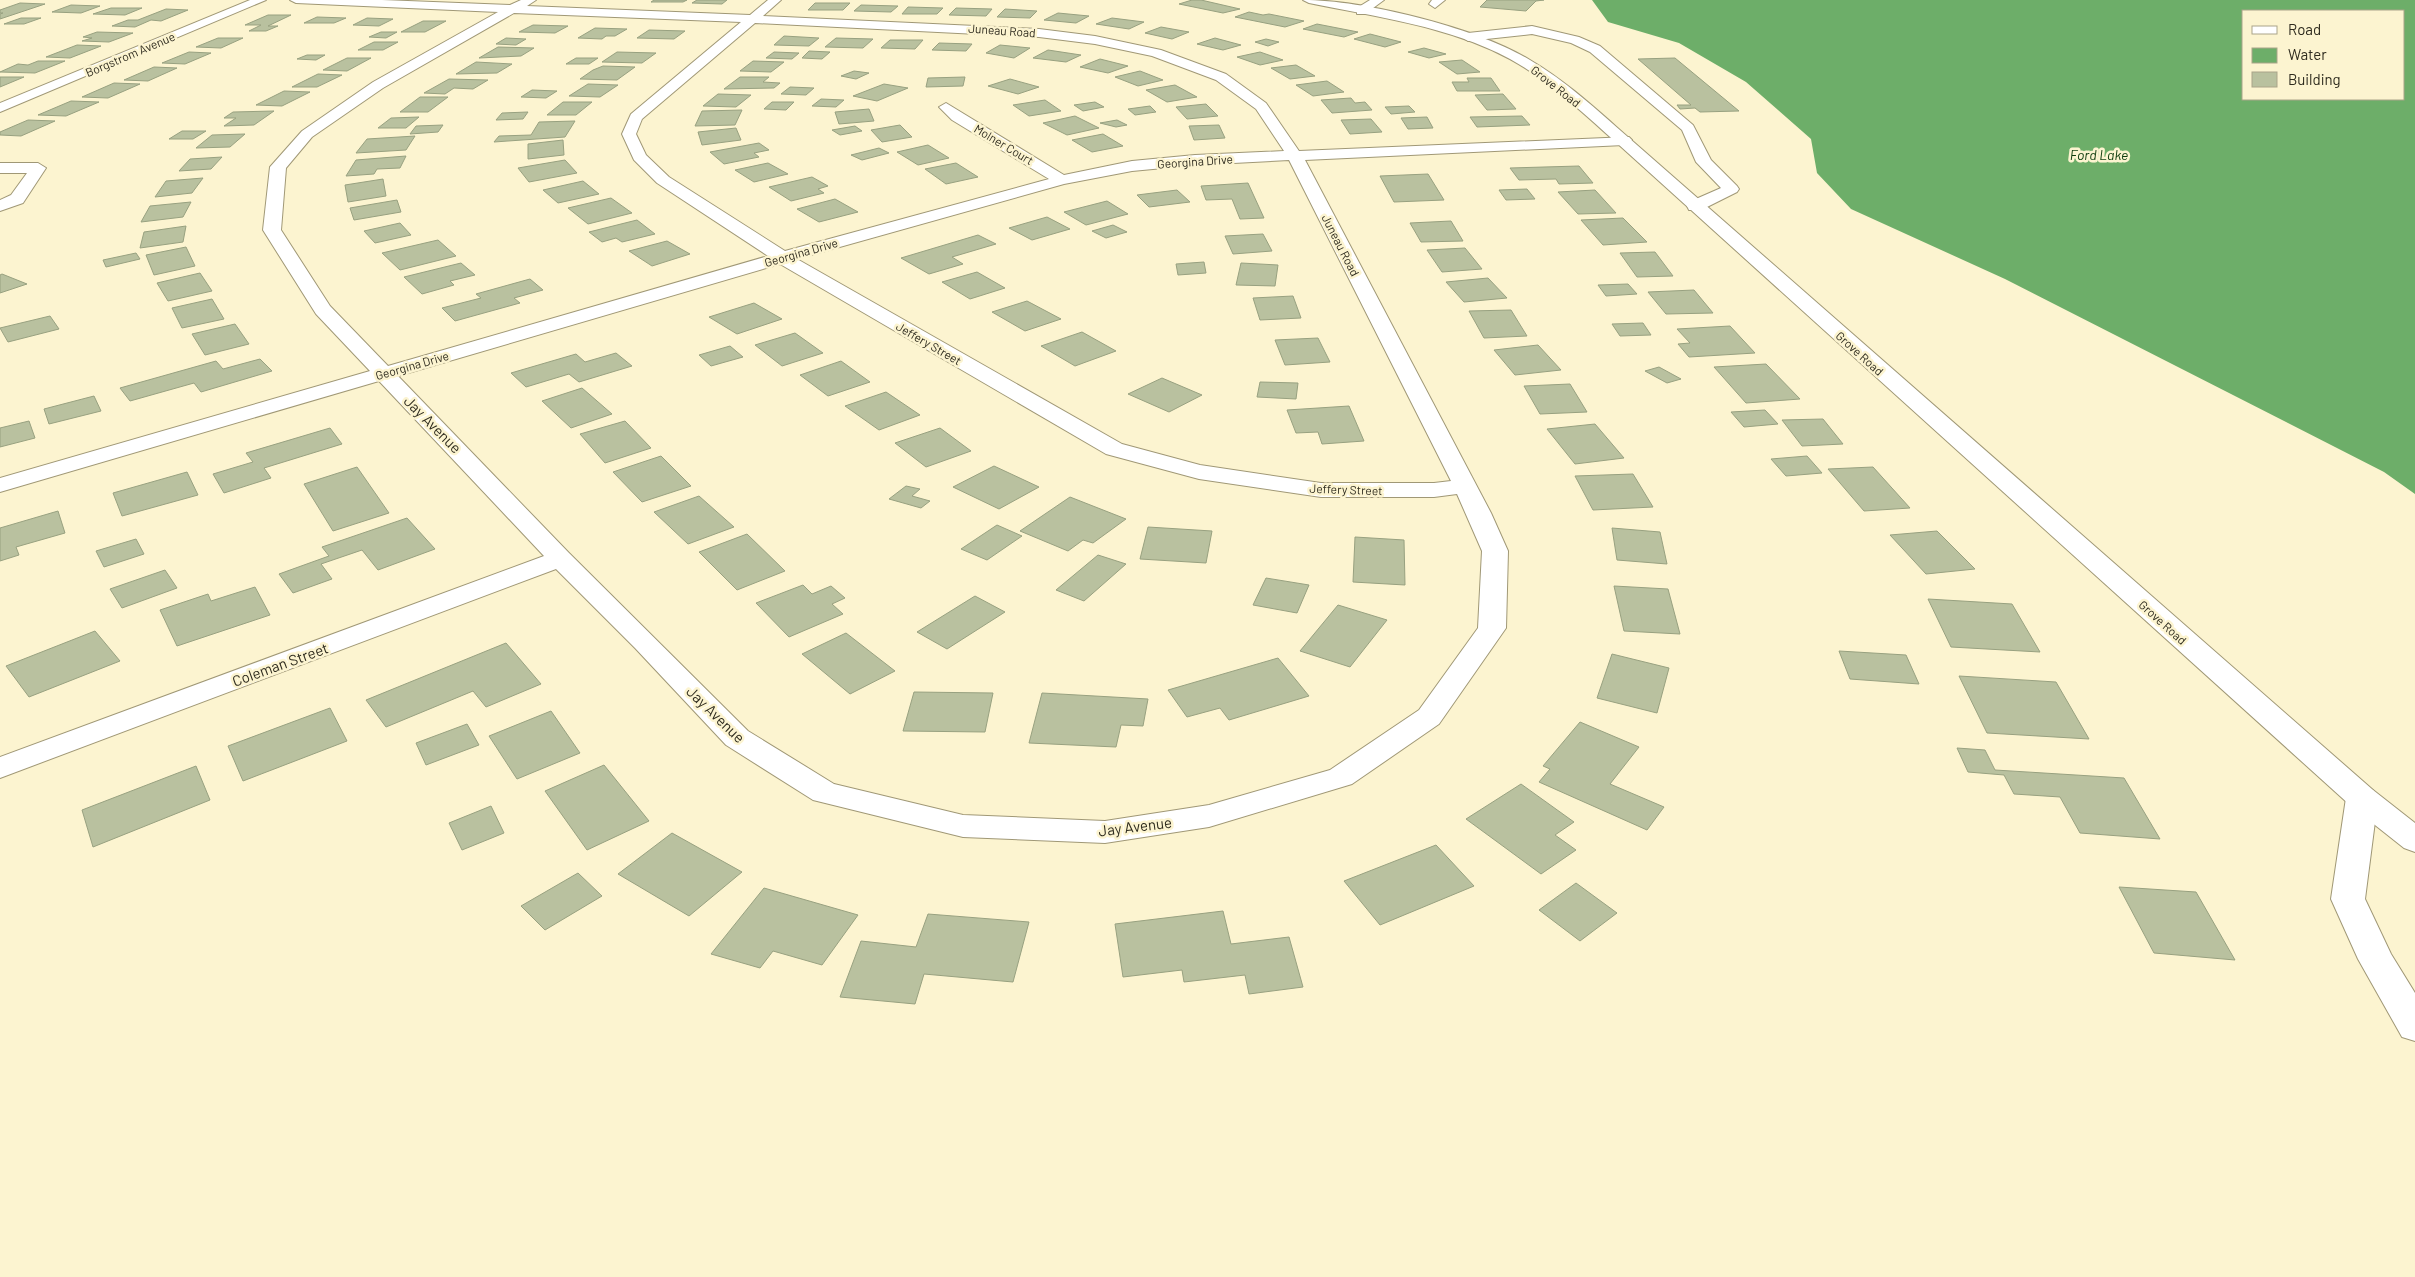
<svg xmlns="http://www.w3.org/2000/svg" width="2415" height="1277" viewBox="0 0 2415 1277" font-family="Barlow,sans-serif">
	<style>
		.water { fill: #6dae69; fill-rule: evenodd }
		.building { fill: #b9c19f; stroke: #98a180 }
		.lines { fill: none; stroke-linecap: round; stroke-linejoin: round }
		.minor-casing { stroke: #a09876; stroke-width: 2 }
		.major-casing { stroke: #a09876; stroke-width: 2 }
		.minor { fill: #fff; fill-rule: evenodd }
		.major { fill: #fff; fill-rule: evenodd }
		.labels { text-anchor: middle; dominant-baseline: central; stroke-width: 5; stroke-linejoin: round; paint-order: stroke }
		.far-street-label { font-size: 12px; fill: #2e2b1e; stroke: #fcf4d0 }
		.far-water-label { font-size: 14px; font-style: italic; fill: #0e3c0d; stroke: #fcf4d0 }
		.street-label { font-size: 15px; fill: #2e2b1e; stroke: #fcf4d0 }
	</style>
	<rect width="100%" height="100%" fill="#fcf4d0"/>
	<path class="water" d="M 1592,0 L 2415,0 L 2415,494 L 2384,472 L 2005,279 L 1851,209 L 1817,173 L 1811,139 L 1746,82 L 1679,43 L 1608,22 ZM 2244,11 L 2404,11 L 2404,99 L 2244,99 Z"/>
	<g class="building">
		<polygon points="654,0 687,0 683,2 651,2"/>
		<polygon points="697,0 727,0 722,4 692,3"/>
		<polygon points="1192,0 1201,0 1240,9 1223,13 1179,4"/>
		<polygon points="1487,0 1544,0 1536,1 1526,11 1480,7"/>
		<polygon points="20,3 45,4 0,19 0,14 3,13 0,13 0,10"/>
		<polygon points="815,3 850,3 843,10 808,10"/>
		<polygon points="71,5 100,6 81,13 52,12"/>
		<polygon points="861,5 898,6 891,12 854,11"/>
		<polygon points="908,7 943,8 937,14 902,14"/>
		<polygon points="111,8 142,8 125,15 93,14"/>
		<polygon points="956,8 992,9 986,16 949,15"/>
		<polygon points="166,9 188,10 161,21 151,20 135,27 112,26 128,20 138,20"/>
		<polygon points="1005,9 1037,11 1030,18 997,17"/>
		<polygon points="1249,12 1263,15 1269,14 1304,21 1285,27 1235,17"/>
		<polygon points="1058,13 1089,16 1076,23 1044,20"/>
		<polygon points="268,15 291,15 268,26 278,26 266,31 249,31 261,25 245,25"/>
		<polygon points="317,17 346,18 334,23 304,23"/>
		<polygon points="21,18 41,18 24,24 4,24"/>
		<polygon points="367,18 393,19 379,26 353,25"/>
		<polygon points="1112,18 1144,22 1129,29 1096,24"/>
		<polygon points="423,21 446,21 425,32 401,32"/>
		<polygon points="1317,24 1358,32 1344,37 1303,29"/>
		<polygon points="533,25 568,26 555,33 519,32"/>
		<polygon points="1161,27 1189,32 1172,39 1145,33"/>
		<polygon points="595,28 627,29 615,36 606,36 602,39 578,38"/>
		<polygon points="649,30 685,31 674,39 637,38"/>
		<polygon points="97,32 133,33 109,42 82,41 92,38 83,37"/>
		<polygon points="381,32 397,32 386,38 369,37"/>
		<polygon points="1370,34 1401,42 1385,47 1354,39"/>
		<polygon points="784,36 819,38 809,46 774,45"/>
		<polygon points="218,38 243,38 221,48 196,47"/>
		<polygon points="506,38 526,39 516,45 496,44"/>
		<polygon points="836,38 873,39 863,48 825,47"/>
		<polygon points="1215,38 1241,45 1223,50 1197,44"/>
		<polygon points="1266,39 1279,42 1268,46 1255,42"/>
		<polygon points="890,40 923,40 915,49 881,48"/>
		<polygon points="374,42 398,42 383,50 358,50"/>
		<polygon points="939,43 972,44 966,51 932,50"/>
		<polygon points="77,45 101,46 70,58 46,57"/>
		<polygon points="1000,45 1030,48 1014,58 986,53"/>
		<polygon points="498,47 534,48 521,56 479,58"/>
		<polygon points="1424,48 1446,54 1429,58 1408,52"/>
		<polygon points="1048,50 1081,55 1066,62 1033,58"/>
		<polygon points="809,51 830,52 822,59 802,58"/>
		<polygon points="189,52 211,53 185,64 162,63"/>
		<polygon points="617,52 656,53 642,63 602,62"/>
		<polygon points="774,52 799,53 792,59 766,58"/>
		<polygon points="1260,52 1283,60 1260,65 1237,57"/>
		<polygon points="307,55 325,55 316,60 297,59"/>
		<polygon points="347,58 371,58 347,71 323,70"/>
		<polygon points="576,58 598,58 589,64 566,64"/>
		<polygon points="1675,58 1739,111 1700,112 1695,108 1680,109 1677,105 1691,105 1638,59"/>
		<polygon points="1100,59 1128,66 1108,73 1080,67"/>
		<polygon points="1462,60 1480,72 1457,74 1439,62"/>
		<polygon points="38,61 65,61 35,73 0,72 18,64 28,65"/>
		<polygon points="753,61 784,62 771,72 740,71"/>
		<polygon points="476,62 512,64 497,73 456,74"/>
		<polygon points="1296,65 1315,76 1290,79 1271,68"/>
		<polygon points="603,66 635,67 617,80 580,79 593,70"/>
		<polygon points="154,67 177,68 148,81 124,80"/>
		<polygon points="854,71 869,73 856,79 841,76"/>
		<polygon points="1140,71 1163,80 1138,86 1115,77"/>
		<polygon points="318,74 342,75 317,87 292,87"/>
		<polygon points="0,77 24,77 0,87"/>
		<polygon points="740,77 769,77 763,82 780,83 774,88 724,89"/>
		<polygon points="965,77 963,86 926,87 928,78"/>
		<polygon points="1467,78 1491,78 1500,91 1457,91 1452,82 1469,82"/>
		<polygon points="449,79 488,80 473,89 454,88 445,94 424,93"/>
		<polygon points="1010,79 1039,87 1018,94 988,86"/>
		<polygon points="1327,81 1344,92 1313,96 1296,85"/>
		<polygon points="114,83 140,84 108,98 82,97"/>
		<polygon points="588,84 618,85 600,97 569,96"/>
		<polygon points="884,84 908,88 877,101 853,96"/>
		<polygon points="1175,85 1197,97 1167,102 1146,90"/>
		<polygon points="790,87 814,88 806,95 781,94"/>
		<polygon points="532,90 557,91 546,98 521,97"/>
		<polygon points="284,91 310,92 282,106 256,105"/>
		<polygon points="718,94 751,95 736,107 703,106"/>
		<polygon points="1503,94 1516,109 1487,110 1475,95"/>
		<polygon points="420,97 448,97 428,112 400,112"/>
		<polygon points="1351,98 1355,103 1365,102 1372,110 1332,113 1321,100"/>
		<polygon points="821,99 844,100 836,107 812,106"/>
		<polygon points="1045,100 1061,111 1029,116 1013,105"/>
		<polygon points="71,101 99,102 66,116 38,115"/>
		<polygon points="563,102 592,102 576,115 547,115"/>
		<polygon points="772,102 794,102 786,110 764,109"/>
		<polygon points="1095,102 1104,107 1083,111 1074,105"/>
		<polygon points="1206,104 1218,116 1187,119 1176,107"/>
		<polygon points="1150,106 1156,112 1135,115 1128,109"/>
		<polygon points="1409,106 1415,112 1391,114 1385,107"/>
		<polygon points="869,109 874,121 839,124 835,112"/>
		<polygon points="742,110 735,125 695,126 702,111"/>
		<polygon points="274,111 254,125 224,126 236,118 224,118 233,112"/>
		<polygon points="528,112 523,119 496,120 502,113"/>
		<polygon points="1075,116 1099,128 1067,135 1043,123"/>
		<polygon points="1522,116 1530,125 1477,127 1470,117"/>
		<polygon points="419,117 406,128 378,128 391,118"/>
		<polygon points="1427,117 1433,128 1408,129 1401,118"/>
		<polygon points="1371,119 1382,132 1350,134 1341,120"/>
		<polygon points="28,120 55,121 21,136 0,135 0,132"/>
		<polygon points="1117,120 1127,125 1116,127 1100,123"/>
		<polygon points="575,121 565,137 494,142 499,136 531,135 539,122"/>
		<polygon points="443,125 438,132 410,134 416,126"/>
		<polygon points="900,125 912,137 882,142 871,130"/>
		<polygon points="1219,125 1225,138 1194,140 1189,126"/>
		<polygon points="855,126 862,131 840,135 832,130"/>
		<polygon points="736,128 741,140 702,145 698,132"/>
		<polygon points="182,131 206,131 193,139 169,139"/>
		<polygon points="245,134 230,147 196,148 212,135"/>
		<polygon points="1103,134 1123,146 1092,152 1072,140"/>
		<polygon points="415,136 406,150 356,153 367,139"/>
		<polygon points="563,140 564,155 528,159 528,144"/>
		<polygon points="759,143 769,150 754,153 759,157 724,164 710,152"/>
		<polygon points="928,145 949,158 918,165 897,152"/>
		<polygon points="879,148 889,153 862,160 851,155"/>
		<polygon points="406,156 400,168 377,169 374,174 346,176 356,160"/>
		<polygon points="222,157 211,169 179,171 190,159"/>
		<polygon points="565,160 577,173 529,182 518,168"/>
		<polygon points="768,163 788,174 754,182 735,170"/>
		<polygon points="956,163 978,177 946,184 925,169"/>
		<polygon points="1579,166 1593,183 1559,184 1556,179 1519,180 1510,168"/>
		<polygon points="1428,174 1444,200 1394,202 1380,176"/>
		<polygon points="812,177 828,186 818,189 824,193 791,201 769,187"/>
		<polygon points="203,178 192,193 155,197 166,181"/>
		<polygon points="383,179 386,196 348,202 345,185"/>
		<polygon points="583,181 599,194 558,203 543,190"/>
		<polygon points="1248,183 1264,218 1240,219 1232,199 1206,200 1201,186"/>
		<polygon points="1527,189 1535,199 1506,200 1499,190"/>
		<polygon points="1177,190 1190,202 1149,207 1137,195"/>
		<polygon points="1595,190 1616,213 1578,214 1558,192"/>
		<polygon points="611,198 632,213 588,224 568,208"/>
		<polygon points="835,199 858,212 819,222 797,209"/>
		<polygon points="397,200 401,212 354,220 350,208"/>
		<polygon points="1107,201 1128,214 1086,225 1064,212"/>
		<polygon points="191,202 183,217 141,222 150,206"/>
		<polygon points="1047,217 1070,229 1032,240 1009,228"/>
		<polygon points="1623,218 1647,242 1603,245 1581,220"/>
		<polygon points="637,220 655,234 622,242 616,238 602,242 589,232"/>
		<polygon points="1451,221 1463,241 1421,242 1410,223"/>
		<polygon points="400,223 411,235 375,243 364,231"/>
		<polygon points="1113,225 1127,232 1106,238 1092,231"/>
		<polygon points="186,226 183,242 140,248 144,232"/>
		<polygon points="1263,234 1272,251 1233,254 1225,236"/>
		<polygon points="978,235 996,244 952,257 963,264 929,274 901,258"/>
		<polygon points="438,240 456,256 400,270 382,253"/>
		<polygon points="667,241 690,254 652,266 629,251"/>
		<polygon points="186,247 195,266 154,275 146,255"/>
		<polygon points="1465,248 1482,269 1442,272 1427,250"/>
		<polygon points="1655,252 1673,276 1637,277 1620,253"/>
		<polygon points="136,253 140,259 106,267 103,260"/>
		<polygon points="1204,262 1206,273 1178,275 1176,264"/>
		<polygon points="461,263 475,275 450,281 454,285 422,294 404,277"/>
		<polygon points="1241,263 1278,265 1275,286 1236,285"/>
		<polygon points="977,272 1005,288 970,299 942,282"/>
		<polygon points="200,273 212,291 168,301 157,283"/>
		<polygon points="2,274 27,284 0,293 0,275"/>
		<polygon points="1488,278 1507,298 1464,302 1446,282"/>
		<polygon points="530,279 543,290 514,298 520,303 455,321 442,308 481,298 476,294"/>
		<polygon points="1628,284 1637,294 1606,296 1598,285"/>
		<polygon points="1694,290 1713,313 1666,314 1648,292"/>
		<polygon points="1293,296 1301,318 1260,320 1253,298"/>
		<polygon points="212,299 224,319 182,328 172,308"/>
		<polygon points="1027,301 1061,319 1025,331 992,312"/>
		<polygon points="754,303 782,319 737,334 709,317"/>
		<polygon points="1511,310 1527,336 1484,338 1469,311"/>
		<polygon points="50,316 59,329 8,342 0,328"/>
		<polygon points="1643,323 1651,335 1620,336 1612,324"/>
		<polygon points="235,324 249,344 205,355 192,334"/>
		<polygon points="1730,326 1755,353 1689,357 1678,344 1690,343 1677,329"/>
		<polygon points="1082,332 1116,351 1075,366 1041,346"/>
		<polygon points="795,333 823,353 782,366 755,345"/>
		<polygon points="1318,338 1330,362 1285,365 1275,340"/>
		<polygon points="1538,345 1561,370 1515,375 1494,350"/>
		<polygon points="730,346 743,357 711,366 699,355"/>
		<polygon points="616,353 632,366 579,382 569,374 526,387 511,373 576,354 585,362"/>
		<polygon points="260,359 272,371 201,392 194,383 130,401 120,388 216,361 223,369"/>
		<polygon points="841,361 870,382 828,396 800,375"/>
		<polygon points="1766,364 1800,399 1746,403 1714,367"/>
		<polygon points="1659,367 1681,379 1667,383 1645,371"/>
		<polygon points="1162,378 1202,395 1169,412 1128,394"/>
		<polygon points="1260,382 1298,383 1296,399 1257,397"/>
		<polygon points="1570,384 1587,412 1540,414 1524,386"/>
		<polygon points="582,388 612,414 571,428 542,401"/>
		<polygon points="886,392 920,415 879,430 845,406"/>
		<polygon points="94,396 101,411 49,424 44,409"/>
		<polygon points="1349,406 1364,441 1322,444 1318,432 1296,433 1287,410"/>
		<polygon points="1765,410 1778,424 1744,427 1731,412"/>
		<polygon points="1823,419 1843,444 1802,446 1782,420"/>
		<polygon points="29,421 35,438 0,447 0,428"/>
		<polygon points="625,421 651,448 605,463 580,434"/>
		<polygon points="1595,424 1624,458 1575,464 1547,429"/>
		<polygon points="330,428 342,444 264,468 271,478 224,493 213,474 253,462 246,453"/>
		<polygon points="940,428 971,451 926,467 895,443"/>
		<polygon points="661,456 691,486 642,502 613,472"/>
		<polygon points="1807,456 1822,473 1786,476 1771,459"/>
		<polygon points="994,466 1039,487 999,509 953,487"/>
		<polygon points="357,467 389,513 333,531 304,484"/>
		<polygon points="1873,467 1910,508 1864,511 1828,469"/>
		<polygon points="187,472 198,495 122,516 113,493"/>
		<polygon points="1633,474 1653,507 1593,510 1575,476"/>
		<polygon points="906,486 920,489 912,496 930,501 921,508 889,499"/>
		<polygon points="699,496 734,527 688,544 654,512"/>
		<polygon points="1070,497 1126,519 1093,543 1083,540 1068,551 1020,531"/>
		<polygon points="58,511 65,533 16,547 19,555 0,561 0,528"/>
		<polygon points="407,518 435,549 378,570 362,550 321,564 332,579 293,593 279,574 329,556 322,547"/>
		<polygon points="997,525 1022,536 987,560 961,549"/>
		<polygon points="1148,527 1212,531 1206,563 1140,559"/>
		<polygon points="1612,528 1660,532 1667,564 1617,560"/>
		<polygon points="1937,531 1975,569 1926,574 1890,535"/>
		<polygon points="747,534 785,571 737,590 699,552"/>
		<polygon points="1355,537 1404,540 1405,585 1353,582"/>
		<polygon points="136,539 144,554 104,567 96,551"/>
		<polygon points="1098,555 1126,564 1084,601 1056,590"/>
		<polygon points="165,570 177,588 122,608 110,589"/>
		<polygon points="1266,578 1309,585 1297,613 1253,605"/>
		<polygon points="803,585 812,594 831,586 845,598 832,604 843,614 789,637 756,603"/>
		<polygon points="1614,586 1668,589 1680,634 1624,631"/>
		<polygon points="255,587 270,615 177,646 160,610 208,594 211,601"/>
		<polygon points="975,596 1005,612 947,649 917,632"/>
		<polygon points="1928,599 2012,604 2040,652 1951,647"/>
		<polygon points="1338,605 1387,620 1350,667 1300,651"/>
		<polygon points="95,631 120,661 29,697 6,666"/>
		<polygon points="846,633 895,671 850,694 802,654"/>
		<polygon points="506,643 541,684 486,707 473,691 386,727 366,700"/>
		<polygon points="1839,651 1906,655 1919,684 1850,679"/>
		<polygon points="1612,654 1669,668 1657,713 1597,698"/>
		<polygon points="1278,658 1309,696 1229,720 1220,708 1187,717 1168,690"/>
		<polygon points="1959,676 2056,682 2089,739 1987,733"/>
		<polygon points="914,692 993,693 985,732 903,731"/>
		<polygon points="1042,693 1148,699 1143,726 1121,725 1116,747 1029,743"/>
		<polygon points="330,708 347,741 243,781 228,746"/>
		<polygon points="551,711 580,753 517,779 489,736"/>
		<polygon points="1580,722 1639,747 1610,784 1664,807 1647,830 1539,782 1550,769 1543,766"/>
		<polygon points="467,724 479,745 426,765 416,743"/>
		<polygon points="1957,748 1985,750 1995,770 2124,778 2160,839 2080,833 2060,797 2014,794 2004,775 1968,772"/>
		<polygon points="604,765 649,821 587,850 545,791"/>
		<polygon points="196,766 210,800 93,847 82,810"/>
		<polygon points="1521,784 1574,822 1555,835 1576,850 1541,874 1466,819"/>
		<polygon points="491,806 504,833 462,850 449,823"/>
		<polygon points="672,833 742,872 689,916 618,874"/>
		<polygon points="1436,845 1474,886 1380,925 1344,881"/>
		<polygon points="578,873 602,896 545,930 521,906"/>
		<polygon points="1576,883 1617,913 1580,941 1539,910"/>
		<polygon points="2119,887 2196,892 2235,960 2154,953"/>
		<polygon points="764,888 858,915 822,965 773,951 760,968 711,954"/>
		<polygon points="1223,911 1231,944 1289,937 1303,987 1249,994 1245,975 1184,982 1182,970 1123,977 1115,924"/>
		<polygon points="928,914 1029,922 1013,982 924,974 915,1004 840,997 861,941 916,947"/>
	</g>
	<g class="lines">
		<g class="minor-casing">
			<g id="minor">
				<polygon points="250,0 266,0 0,112 0,103"/>
				<path d="M 290,0 L 382,0 L 510,5 L 521,0 L 536,0 L 527,6 L 750,15 L 768,0 L 781,0 L 763,16 L 1039,29 L 1095,36 L 1161,50 L 1226,74 L 1266,103 L 1299,151 L 1629,137 L 1632,140 L 1624,145 L 1305,160 L 1491,513 L 1508,551 L 1506,628 L 1439,724 L 1352,784 L 1209,827 L 1105,843 L 963,837 L 813,800 L 726,745 L 635,648 L 556,569 L 0,778 L 0,757 L 544,556 L 379,381 L 0,492 L 0,478 L 370,371 L 316,314 L 263,230 L 270,167 L 302,131 L 373,82 L 498,12 L 296,3 ZM 514,13 L 741,22 L 631,114 L 622,134 L 634,160 L 657,183 L 768,256 L 388,366 L 330,306 L 281,230 L 286,168 L 312,137 L 383,88 ZM 755,23 L 1039,37 L 1095,44 L 1152,56 L 1216,80 L 1256,109 L 1284,151 L 1195,155 L 1132,161 L 1064,175 L 946,103 L 939,107 L 952,120 L 1049,179 L 785,251 L 669,177 L 646,155 L 636,134 L 642,119 ZM 1289,160 L 1451,481 L 1434,483 L 1321,483 L 1200,465 L 1122,444 L 797,259 L 1064,184 L 1132,171 L 1195,165 ZM 780,264 L 1106,454 L 1199,479 L 1321,497 L 1434,497 L 1457,494 L 1482,551 L 1478,628 L 1419,710 L 1330,770 L 1209,805 L 1105,821 L 963,815 L 834,784 L 748,731 L 569,553 L 398,376 Z"/>
				<polygon points="1370,0 1384,0 1365,14 1357,14 1357,8"/>
				<polygon points="1432,0 1445,0 1435,8 1429,4"/>
				<polygon points="1532,26 1579,37 1600,46 1693,125 1711,160 1737,186 1739,189 1737,192 1701,210 1689,210 1687,206 1689,202 1721,188 1696,162 1682,130 1590,52 1571,43 1532,34 1468,41 1462,37 1468,33"/>
				<polygon points="0,163 38,163 46,168 23,203 0,211 0,200 11,195 27,173 0,173"/>
				<polygon points="2362,787 2373,790 2378,798 2365,899 2391,954 2415,993 2415,1041 2402,1037 2358,959 2331,899 2346,798 2351,790"/>
			</g>
		</g>
		<g class="major-casing">
			<path id="major" d="M 1303,0 C 1365,0 1477,28 1530,60 C 1566,81 1597,110 1629,138 L 2373,790 L 2415,823 L 2415,852 L 2404,848 L 2351,806 L 1618,144 C 1584,114 1550,81 1510,59 C 1449,26 1376,17 1309,3 Z"/>
		</g>
		<use href="#minor" class="minor"/>
		<use href="#major" class="major"/>
	</g>
	<g class="labels">
		<g class="far-street-label">
			<text transform="translate(1002 30) rotate(4)">Juneau Road</text>
			<text transform="translate(130 54) rotate(-23)">Borgstrom Avenue</text>
			<text transform="translate(1556 86) rotate(38)">Grove Road</text>
			<text transform="translate(1004 144) rotate(31)">Molner Court</text>
			<text transform="translate(1195 161) rotate(-4)">Georgina Drive</text>
			<text transform="translate(1341 245) rotate(63)">Juneau Road</text>
			<text transform="translate(801 252) rotate(-16)">Georgina Drive</text>
			<text transform="translate(929 343) rotate(30)">Jeffery Street</text>
			<text transform="translate(1860 353) rotate(42)">Grove Road</text>
			<text transform="translate(412 365) rotate(-16)">Georgina Drive</text>
			<text transform="translate(1346 489) rotate(2)">Jeffery Street</text>
			<text transform="translate(2163 622) rotate(42)">Grove Road</text>
		</g>
		<g class="far-water-label">
			<text x="2099" y="154">Ford Lake</text>
		</g>
		<g class="street-label">
			<text transform="translate(433 424) rotate(45)">Jay Avenue</text>
			<text transform="translate(280 664) rotate(-20)">Coleman Street</text>
			<text transform="translate(716 714) rotate(44)">Jay Avenue</text>
			<text transform="translate(1135 826) rotate(-7)">Jay Avenue</text>
		</g>
	</g>
	<rect x="2242" y="10" width="162" height="90" fill="#fcf4d0" stroke="#aaa489"/>
	<rect x="2252" y="26" width="25" height="8" fill="#ffffff" stroke="#aaa489"/>
	<text x="2288" y="35" font-size="15" fill="#2e2b1e">Road</text>
	<rect x="2252" y="48" width="25" height="15" fill="#6dae69" stroke="#aaa489"/>
	<text x="2288" y="60" font-size="15" fill="#2e2b1e">Water</text>
	<rect x="2252" y="72" width="25" height="15" fill="#b9c19f" stroke="#aaa489"/>
	<text x="2288" y="85" font-size="15" fill="#2e2b1e">Building</text>
</svg>
